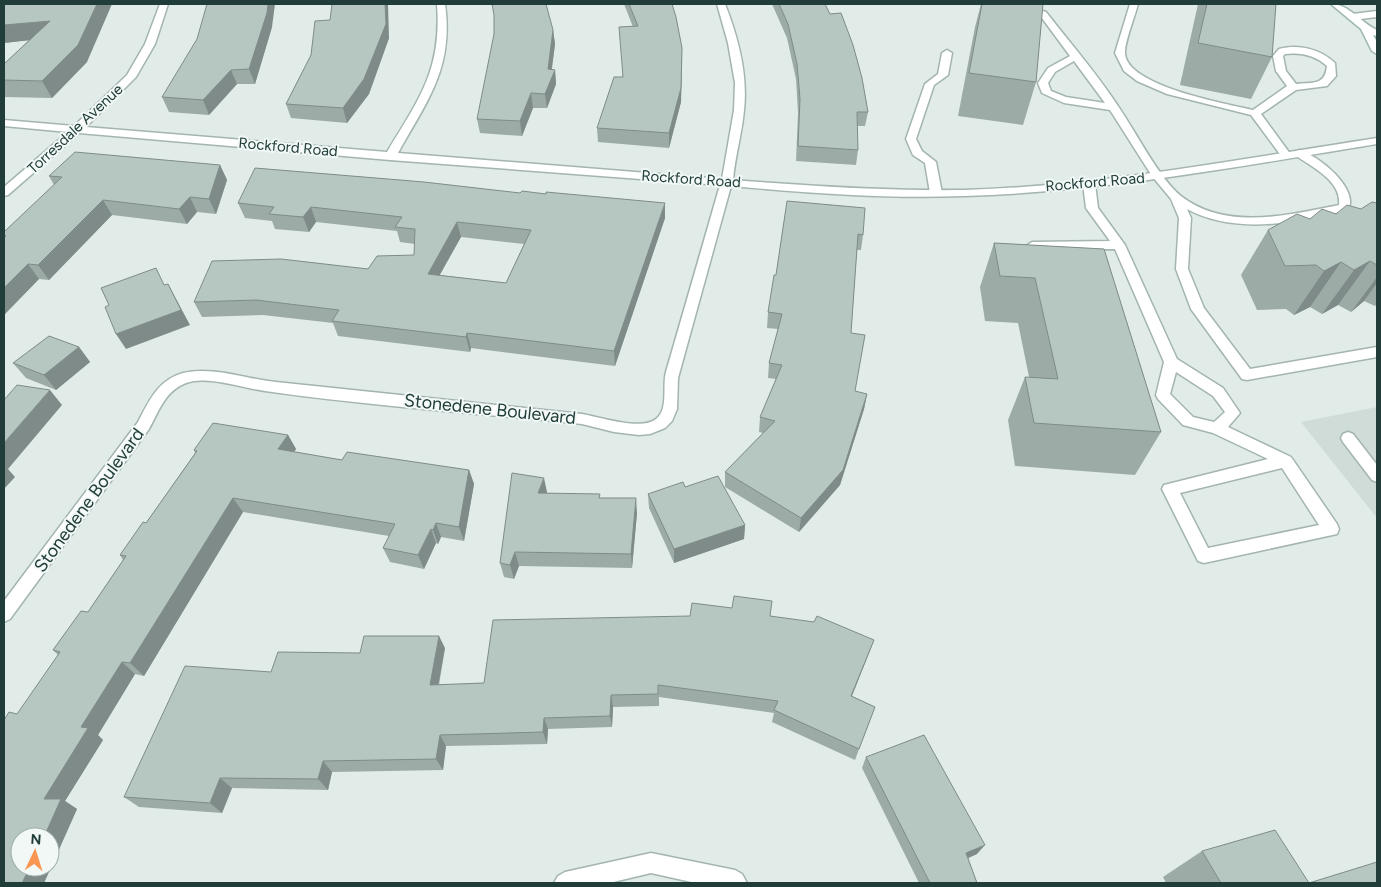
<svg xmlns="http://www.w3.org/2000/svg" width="1381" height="887" viewBox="0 0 1381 887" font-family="Figtree,sans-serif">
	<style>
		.built { fill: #cfdcd8 }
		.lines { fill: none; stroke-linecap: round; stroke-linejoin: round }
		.lane-casing { stroke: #a3b4b1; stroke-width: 3 }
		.street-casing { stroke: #a3b4b1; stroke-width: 3 }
		.secondary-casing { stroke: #9eb8b3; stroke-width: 3 }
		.lane { fill: #fff; fill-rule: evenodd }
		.street { fill: #fff; fill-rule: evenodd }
		.secondary { fill: #fff; fill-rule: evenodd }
		.wall { fill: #9daba7; fill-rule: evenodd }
		.shaded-wall { fill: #7f8b88 }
		.building { fill: #b6c7c2; stroke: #7f8b88; fill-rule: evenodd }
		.labels { text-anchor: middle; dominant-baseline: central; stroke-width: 4; stroke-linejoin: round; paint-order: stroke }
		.far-street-label { font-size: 15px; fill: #203d3a; stroke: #f1f8f6 }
		.street-label { font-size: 18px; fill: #203d3a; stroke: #f1f8f6 }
	</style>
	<rect width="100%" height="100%" fill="#e1ece9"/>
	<polygon class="built" points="1377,407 1377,518 1301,422"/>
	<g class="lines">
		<g class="lane-casing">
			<g id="lane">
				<path d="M 1130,4 L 1138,4 C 1135,16 1125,41 1125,52 C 1124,86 1228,104 1253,110 L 1287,86 L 1276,71 L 1273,56 L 1279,49 C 1299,44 1320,49 1335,63 L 1336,76 L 1327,86 L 1296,90 L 1261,114 L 1291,155 L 1290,157 L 1282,157 L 1251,115 L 1167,94 L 1137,81 L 1124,71 L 1115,53 ZM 1285,54 C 1301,52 1315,55 1327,66 C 1325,86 1312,82 1296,84 L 1286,71 L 1283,56 Z"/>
				<path d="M 1043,11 L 1046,12 C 1071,44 1098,75 1120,109 C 1135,131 1161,181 1181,196 C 1226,231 1288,215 1339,205 C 1342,181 1312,167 1295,155 L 1294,153 L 1299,150 C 1318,155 1360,189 1348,210 C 1297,223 1235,235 1187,209 L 1191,218 L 1188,269 L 1204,308 L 1250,369 L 1377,347 L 1377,357 L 1247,380 L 1242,379 L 1191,309 L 1176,269 L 1179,218 L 1171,199 L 1152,176 L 1110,110 L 1064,103 L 1042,93 L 1038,83 L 1048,68 L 1070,56 L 1039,14 ZM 1074,61 L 1105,103 L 1066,97 L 1051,91 L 1048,83 L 1055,72 Z"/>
				<polygon points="1377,11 1377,17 1352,20 1347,17 1352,14"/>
				<polygon points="947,50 952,53 948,75 934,85 916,139 922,151 936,162 942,193 936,196 930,193 925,163 913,155 906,139 925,84 938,74 942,53"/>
				<path d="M 1089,181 L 1095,184 L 1098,208 L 1125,245 L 1177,359 L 1223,388 L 1240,413 L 1228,427 L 1291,457 L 1337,524 L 1339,529 L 1337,534 L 1204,563 L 1198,561 L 1162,489 L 1164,485 L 1268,459 L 1213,433 L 1183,425 L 1158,399 L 1156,395 L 1164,362 L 1115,249 L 1032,250 L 1026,246 L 1032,242 L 1110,241 L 1086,208 L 1083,184 ZM 1176,372 L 1213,396 L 1225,412 L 1214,422 L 1193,417 L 1170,394 ZM 1282,468 L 1319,525 L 1208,548 L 1180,493 Z"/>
				<polygon points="1348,432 1353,434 1377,465 1377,482 1372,480 1343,442 1341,438 1343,434"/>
			</g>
		</g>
		<g class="street-casing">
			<g id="street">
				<path d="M 160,4 L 168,4 L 155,44 L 136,77 L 86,127 L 387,152 C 419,99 442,70 437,4 L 445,4 C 454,68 427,101 398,153 L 722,179 L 734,110 L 735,83 L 728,43 L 717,4 L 725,4 C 738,37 748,74 744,110 C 742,134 735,156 733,180 C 810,186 887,191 964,190 C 1102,186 1240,159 1377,138 L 1377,144 C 1241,166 1104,192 965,196 C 887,199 809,193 731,186 L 678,378 L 677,409 L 672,421 L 665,428 L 650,434 L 639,435 L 614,432 L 582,424 C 476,413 370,406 265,391 C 242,388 207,375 186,383 C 165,391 159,411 149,429 L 10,619 L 4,622 L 4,601 L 138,422 C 149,401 158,380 183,373 C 213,366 246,379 276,382 C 378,393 480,403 582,414 C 600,417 641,431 656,419 C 669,409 662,386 666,372 C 684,310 702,248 720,185 L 390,160 L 79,133 L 8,195 L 4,196 L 4,187 L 68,132 L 4,126 L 4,120 L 74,126 L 127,75 L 145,44 Z"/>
				<polygon points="651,853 735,870 742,874 747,883 696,883 651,873 609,883 554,883 558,876 565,872"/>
			</g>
		</g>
		<g class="secondary-casing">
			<path id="secondary" d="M 1331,4 C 1349,4 1361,23 1377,30 L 1377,36 L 1373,35 L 1377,42 L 1377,54 L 1372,51 L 1361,29 Z"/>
		</g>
		<use href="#lane" class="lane"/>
		<use href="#street" class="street"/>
		<use href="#secondary" class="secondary"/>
	</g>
	<g class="wall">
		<polygon points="4,4 87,62 52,98 4,97 4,64 29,40 4,43"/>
		<polygon points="624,4 672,4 682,48 682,63 681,102 669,148 598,142 597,128 623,77 633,27"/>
		<polygon points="772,4 825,4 868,112 865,126 857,126 858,150 856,165 796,161 798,113 796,79 787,38"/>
		<polygon points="981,4 1043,4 1036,82 1023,125 958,116 975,27"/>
		<polygon points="1198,4 1276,4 1272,57 1251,99 1180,85"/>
		<polygon points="272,27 255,84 237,84 209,115 169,112 162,97"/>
		<polygon points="553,30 555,44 552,69 555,70 556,84 547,108 533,108 522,136 480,133 477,119"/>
		<polygon points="389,38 369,94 347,123 291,118 286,104 311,55"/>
		<polygon points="220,165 227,180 216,214 197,212 187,224 112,215 49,280 39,279 4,315 4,232 54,185 49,176"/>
		<polygon points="787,201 863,235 861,250 857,250 851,333 855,391 867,394 864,409 840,485 799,532 725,487 725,472 763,433 759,432 760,417 776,379 768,378 769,363 778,329 767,328 768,312 776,275"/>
		<path d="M 238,203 L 665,218 L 615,366 L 471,348 L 470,352 L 338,336 L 333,323 L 263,315 L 202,317 L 194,302 L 368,269 L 414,255 L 415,244 L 400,242 L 397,231 L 316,222 L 309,232 L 275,229 L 272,221 L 245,218 ZM 461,237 L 524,244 L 506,283 L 439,275 Z"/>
		<polygon points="1377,203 1377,304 1375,306 1364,301 1351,312 1338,305 1322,314 1310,307 1294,315 1286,309 1257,310 1241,275 1268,230 1310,219 1361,209"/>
		<polygon points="994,243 1104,249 1161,432 1135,475 1015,466 1008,420 1025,377 1029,377 1018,323 985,321 980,287"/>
		<polygon points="79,347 90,362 56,390 26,378 13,363"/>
		<polygon points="288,435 296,449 294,452 342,460 469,470 474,484 464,541 441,537 438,544 436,543 424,569 390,562 383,548 389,536 243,512 144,676 135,674 98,735 103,740 65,801 77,809 44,883 4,883 58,655 53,650 88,612 123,560 120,555 146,523 195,453 194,450"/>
		<polygon points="685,487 745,525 744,539 674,563 649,508 648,494"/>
		<polygon points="547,492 547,493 600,498 637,513 632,568 519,566 514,579 504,577 500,563"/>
		<polygon points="770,616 874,640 869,653 852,696 875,707 855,760 772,722 774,713 659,697 659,706 613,707 612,727 548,729 547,744 446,746 443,770 332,772 328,790 232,788 222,813 139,807 124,797 271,672 360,653 445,648 439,685 484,683"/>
		<polygon points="866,757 977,854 968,858 977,883 919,883 862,768"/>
		<polygon points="1202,851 1309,883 1377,883 1166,883 1163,877"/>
	</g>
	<g class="shaded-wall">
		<polygon points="97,4 112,4 87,62 52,98 42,81"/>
		<polygon points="268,4 275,4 272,27 255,84 249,69"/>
		<polygon points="385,4 388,4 389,38 369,94 347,123 343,108"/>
		<polygon points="50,21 59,37 4,43 4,25"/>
		<polygon points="553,30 555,44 550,81 555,70 556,84 547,108 545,94"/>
		<polygon points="682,48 681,102 669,148 669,133"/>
		<polygon points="231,70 237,84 209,115 203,100"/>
		<polygon points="531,93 533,108 522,136 520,121"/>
		<polygon points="220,165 227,180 216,214 209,199"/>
		<polygon points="190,197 197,212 187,224 179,209"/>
		<polygon points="103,200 112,215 49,280 38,265"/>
		<polygon points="665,203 665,218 615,366 614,351"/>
		<polygon points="311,207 316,222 309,232 303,217"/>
		<polygon points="457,222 461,237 432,289 428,274"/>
		<polygon points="1370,261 1338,305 1322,314 1354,270"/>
		<polygon points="1341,262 1310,307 1294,315 1324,271"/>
		<polygon points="28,264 39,279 4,315 4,288"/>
		<polygon points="1377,277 1377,283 1364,301 1351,312"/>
		<polygon points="168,284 190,325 126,349 116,334"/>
		<polygon points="467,333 471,348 470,352 466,337"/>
		<polygon points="79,347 90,362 56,390 44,375"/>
		<polygon points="50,390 62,405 8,469 15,477 4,489 4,443"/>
		<polygon points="867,394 864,409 840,485 799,532 801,518"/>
		<polygon points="288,435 296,449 286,464 278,449"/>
		<polygon points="469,470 474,484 464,541 459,527"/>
		<polygon points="544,478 547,492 542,507 538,493"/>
		<polygon points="233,498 243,512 144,676 130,663"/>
		<polygon points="636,498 637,513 632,568 631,554"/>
		<polygon points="436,523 441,537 438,544 433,530"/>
		<polygon points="745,525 744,539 674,563 674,549"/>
		<polygon points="431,529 436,543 424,569 418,555"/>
		<polygon points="515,552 519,566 514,579 510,565"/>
		<polygon points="439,636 445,648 436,697 430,685"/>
		<polygon points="874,640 869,653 847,708 851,696"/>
		<polygon points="122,662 135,674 98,735 103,740 65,801 77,809 44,883 22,883 30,867 50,867 50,837 44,837 44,799 81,727"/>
		<polygon points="611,695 613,707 612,727 610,716"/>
		<polygon points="544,718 548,729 547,744 543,732"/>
		<polygon points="440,735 446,746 443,770 436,759"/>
		<polygon points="323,761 332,772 328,790 318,779"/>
		<polygon points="220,778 232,788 222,813 210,803"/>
		<polygon points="985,845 977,854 959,862 966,853"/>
	</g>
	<g class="building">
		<polygon points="4,4 97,4 78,45 42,81 4,80 4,64 50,21 4,25"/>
		<polygon points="207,4 268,4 267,13 249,69 231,70 203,100 162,97 197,39"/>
		<polygon points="332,4 385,4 386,24 364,79 343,108 286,104 311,55 315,21 330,20"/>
		<polygon points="492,4 546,4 553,30 548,69 555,70 545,94 531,93 520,121 477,119 494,34 494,15"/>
		<polygon points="629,4 672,4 676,17 682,48 681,88 669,133 597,128 614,77 623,77 619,27 638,26"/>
		<polygon points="779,4 825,4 830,14 841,13 853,45 862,78 868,112 857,112 858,150 798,146 800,99 797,64 788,24"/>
		<polygon points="982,4 1043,4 1036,82 969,73"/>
		<polygon points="1207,4 1276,4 1272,57 1198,43"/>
		<polygon points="75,152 220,165 209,199 190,197 179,209 103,200 38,265 28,264 4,288 4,238 6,236 4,236 4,232 62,177 49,176"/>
		<path d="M 255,168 L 424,182 L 520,193 L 522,191 L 546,194 L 546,192 L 665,203 L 614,351 L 467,333 L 466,337 L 332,321 L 339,310 L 256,300 L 194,302 L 212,261 L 281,259 L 368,269 L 377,256 L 414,255 L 415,229 L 395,227 L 402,217 L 311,207 L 303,217 L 269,214 L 274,207 L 238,203 ZM 457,222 L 531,230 L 506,283 L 428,274 Z"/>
		<polygon points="787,201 865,208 863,235 858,234 851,333 865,335 855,391 867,394 843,470 801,518 725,472 775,421 760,417 782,365 769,363 782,314 768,312 774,275 776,275"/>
		<polygon points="1372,202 1377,203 1377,265 1370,261 1354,270 1341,262 1324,271 1316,265 1285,266 1268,230 1297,214 1310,219 1322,209 1336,214 1347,205 1361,209"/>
		<polygon points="994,243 1104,249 1161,432 1034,423 1025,377 1058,379 1035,278 1000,276"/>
		<polygon points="156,268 164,285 168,284 181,310 116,334 105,307 109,305 101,288"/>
		<polygon points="49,336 79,347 44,375 13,363"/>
		<polygon points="17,385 50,390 4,443 4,400"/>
		<polygon points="213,423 288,435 278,449 342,460 347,452 469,470 459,527 436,523 433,530 431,529 418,555 383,548 395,524 233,498 130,663 122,662 81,727 88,728 44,799 61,799 44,837 20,837 20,867 30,867 22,883 4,883 4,720 9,712 17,714 60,652 53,650 81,611 88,612 126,556 120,555 143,522 146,523 197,451 194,450"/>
		<polygon points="512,473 544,478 538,493 600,494 599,498 636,498 631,554 515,552 510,565 500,563"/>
		<polygon points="718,476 745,525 674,549 648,494 683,482 685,487"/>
		<polygon points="734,596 772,601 770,616 814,622 817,616 874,640 851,696 875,707 859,749 774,710 778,701 658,685 658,694 611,695 610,716 544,718 543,732 440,735 436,759 323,761 318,779 220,778 210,803 124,797 185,666 271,672 278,652 360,653 364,636 439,636 430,685 484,683 493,620 690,616 692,603 732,608"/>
		<polygon points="924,735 985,845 966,853 977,883 930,883 866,757"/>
		<polygon points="1275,830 1309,883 1377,862 1377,883 1221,883 1202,851"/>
	</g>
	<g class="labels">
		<g class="far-street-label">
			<text transform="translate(75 129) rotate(-43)">Torresdale Avenue</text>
			<text transform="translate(288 147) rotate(5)">Rockford Road</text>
			<text transform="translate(691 179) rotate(4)">Rockford Road</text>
			<text transform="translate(1095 182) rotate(-5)">Rockford Road</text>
		</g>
		<g class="street-label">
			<text transform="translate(490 409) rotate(6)">Stonedene Boulevard</text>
			<text transform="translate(89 500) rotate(-54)">Stonedene Boulevard</text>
		</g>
	</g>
	<rect width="1381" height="887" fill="none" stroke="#203d3a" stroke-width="10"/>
	<g transform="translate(35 852) rotate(4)"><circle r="24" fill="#f1f8f6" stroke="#9dadab"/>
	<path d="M0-4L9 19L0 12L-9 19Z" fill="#f89652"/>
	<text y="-8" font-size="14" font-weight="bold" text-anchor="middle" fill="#203d3a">N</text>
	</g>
</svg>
